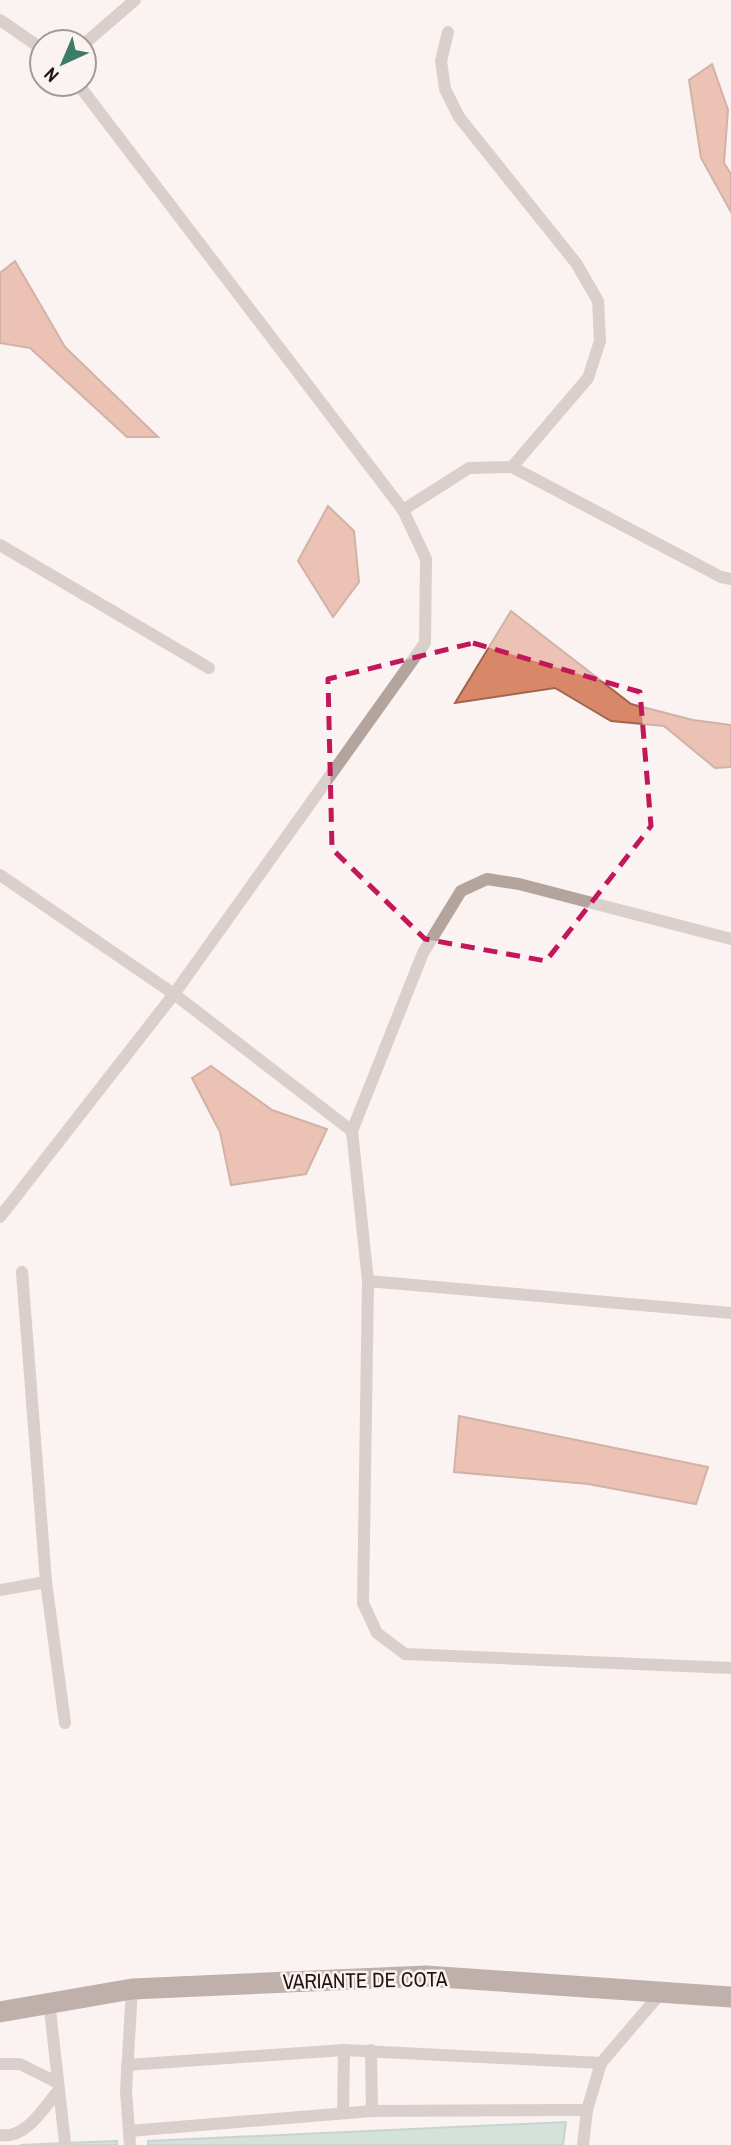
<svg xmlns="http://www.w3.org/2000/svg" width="731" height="2145" viewBox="0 0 731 2145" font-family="'Archivo Narrow',sans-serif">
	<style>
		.water { fill: #d98769; stroke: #a2654f; stroke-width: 2 }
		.building { fill: #a8ccc0; stroke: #8db0a4; stroke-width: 2 }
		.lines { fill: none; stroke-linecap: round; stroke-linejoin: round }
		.service { stroke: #b3a49e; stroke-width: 12 }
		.primary { stroke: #7a6158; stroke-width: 21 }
		.marked { fill: none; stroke: #c2185b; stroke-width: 5; stroke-dasharray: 14 9; stroke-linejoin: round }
		.labels { text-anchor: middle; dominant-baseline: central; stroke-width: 5; stroke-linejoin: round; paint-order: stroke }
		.street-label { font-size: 21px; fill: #211511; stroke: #faf3f1 }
	</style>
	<rect width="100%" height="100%" fill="#faf3f1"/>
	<g class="water">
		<polygon points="712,64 728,110 724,163 731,174 731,212 701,158 689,80"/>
		<polygon points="15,261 65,347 158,437 127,437 30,348 0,343 0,273"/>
		<polygon points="328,506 354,531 359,582 333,617 298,561"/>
		<polygon points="511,611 631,704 693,720 731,725 731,767 715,768 664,726 611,721 555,688 455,703"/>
		<polygon points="211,1066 272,1110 327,1129 306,1174 231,1185 220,1132 192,1078"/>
		<polygon points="459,1416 708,1467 696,1504 588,1484 454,1472"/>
	</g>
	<g class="building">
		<polygon points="566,2122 563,2145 148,2145 148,2141"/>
		<polygon points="117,2141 117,2145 20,2145 65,2143"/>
	</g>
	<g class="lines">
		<g class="service">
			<polyline points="0,20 42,49"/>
			<polyline points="448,32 441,61 445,89 459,117 576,263 598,301 600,341 588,378 512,467"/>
			<polyline points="84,44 135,0"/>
			<polyline points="403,510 469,468 512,467 721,577 731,579"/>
			<polyline points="0,545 209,668"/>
			<polyline points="0,875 174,994 352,1131"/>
			<polyline points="731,939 519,884 487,879 461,891 423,953 352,1131 368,1281 363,1603 377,1633 405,1654 731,1668"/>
			<polyline points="0,1217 174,994 425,643 426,559 403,510 78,84"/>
			<polyline points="22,1272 46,1582 65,1723"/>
			<polyline points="368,1281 731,1313"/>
			<polyline points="0,1590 46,1582"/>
			<polyline points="49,2001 65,2143"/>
			<polyline points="371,2050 372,2111"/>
			<polyline points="0,2064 20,2064 58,2083"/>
			<polyline points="127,2065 344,2050 601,2063"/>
			<polyline points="343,2113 344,2050"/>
			<polyline points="129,2131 372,2111 587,2110"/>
			<path d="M 0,2135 C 26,2140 44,2107 59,2090"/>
			<polyline points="130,2145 126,2091 132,1989"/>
			<polyline points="583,2145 587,2110 601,2063 660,1994"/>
		</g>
		<polyline class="primary" points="0,2012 132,1989 426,1976 731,1997"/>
	</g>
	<path d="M0 0H731V2145H0ZM 473,643 L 640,692 L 651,826 L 546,961 L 425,939 L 332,849 L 328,679 Z" fill="#faf3f1" fill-opacity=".55" fill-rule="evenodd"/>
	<path class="marked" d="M 473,643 L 640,692 L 651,826 L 546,961 L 425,939 L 332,849 L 328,679 Z"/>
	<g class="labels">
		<g class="street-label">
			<text transform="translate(365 1980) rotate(-1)">VARIANTE DE COTA</text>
		</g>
	</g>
	<g transform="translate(63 63) rotate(224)"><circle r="33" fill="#faf3f1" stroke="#a39a97" stroke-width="2"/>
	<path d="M0-5L12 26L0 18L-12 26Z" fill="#3e7c69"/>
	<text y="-10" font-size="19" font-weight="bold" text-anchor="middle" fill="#211511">N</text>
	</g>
</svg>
